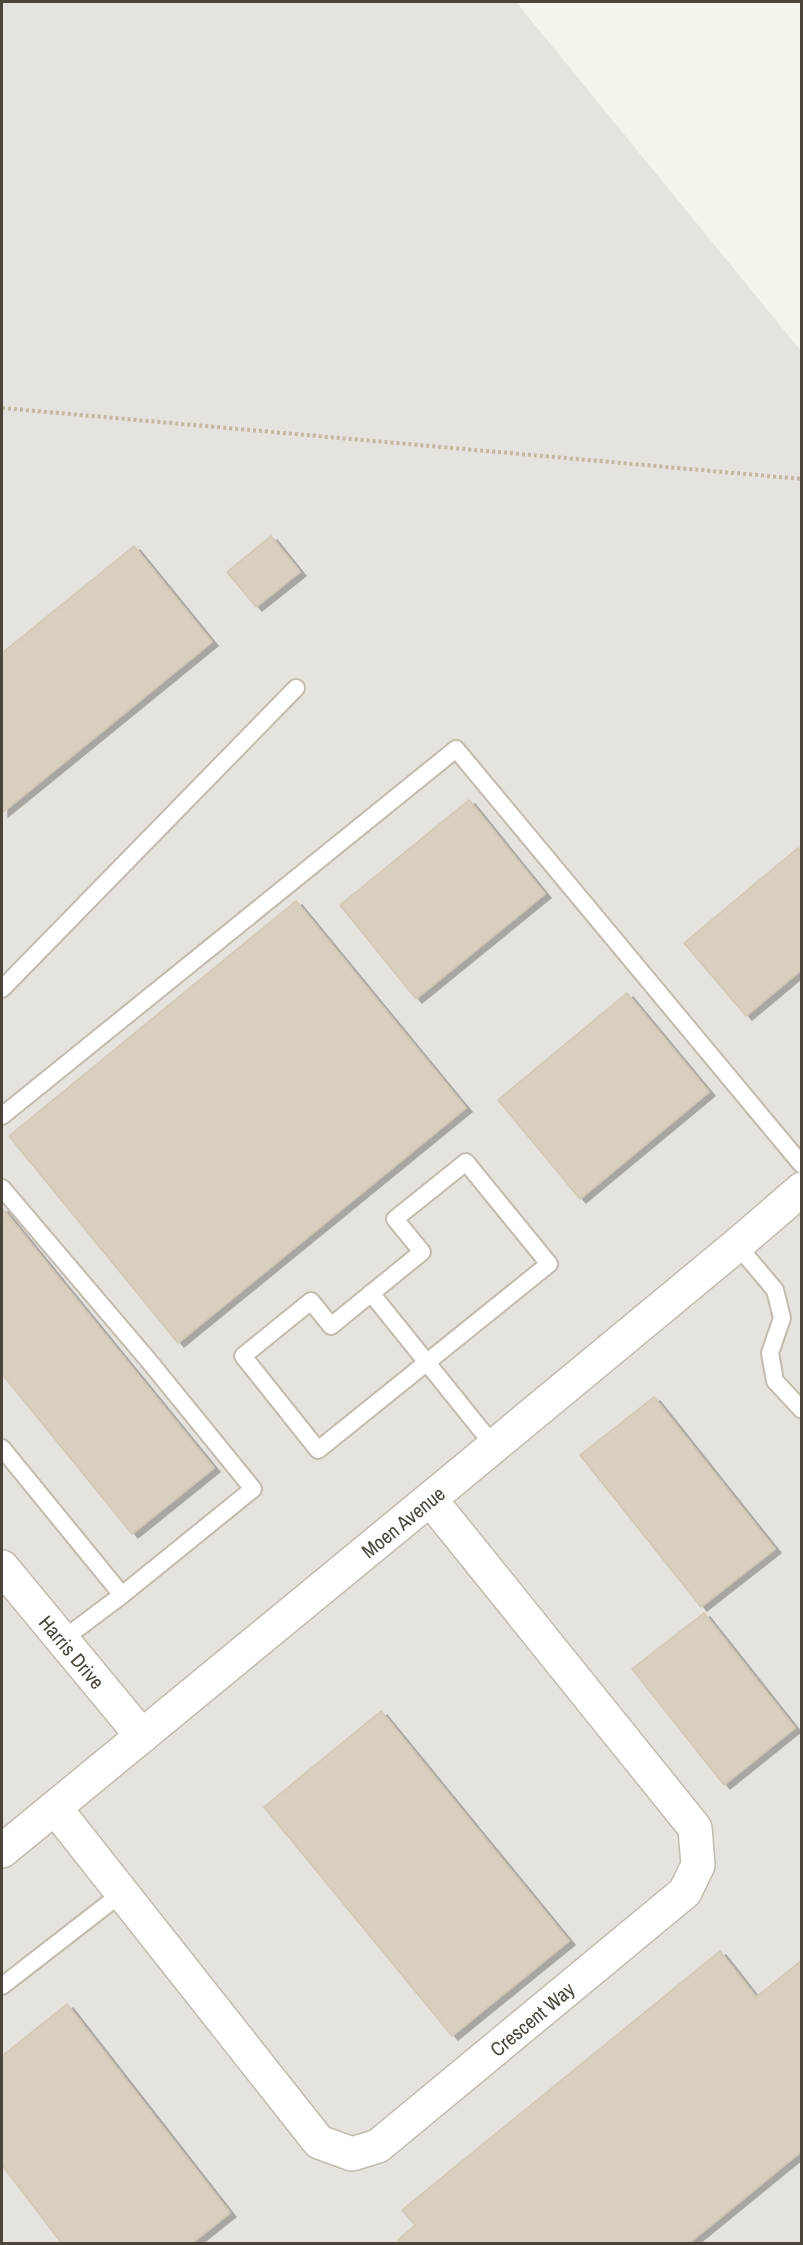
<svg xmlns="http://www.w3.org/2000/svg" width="803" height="2245" viewBox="0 0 803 2245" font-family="'Archivo Narrow',sans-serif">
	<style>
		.industrial { fill: #e6e2dd }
		.building { fill: #d8cfc1; stroke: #d3c7b4; stroke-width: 1.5; filter: url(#shadow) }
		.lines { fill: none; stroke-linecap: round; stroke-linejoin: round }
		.lane-casing { stroke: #c2bbae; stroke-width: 20 }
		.street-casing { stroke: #c2bbae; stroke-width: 36 }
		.path { stroke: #c4b79f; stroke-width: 4; stroke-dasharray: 3 3; stroke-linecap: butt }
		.lane { stroke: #fff; stroke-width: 16 }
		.street { stroke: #fff; stroke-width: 33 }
		.labels { text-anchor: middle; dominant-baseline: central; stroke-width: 6; stroke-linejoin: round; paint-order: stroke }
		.street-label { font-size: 20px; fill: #4b4439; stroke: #fff }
	</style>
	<defs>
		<filter id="shadow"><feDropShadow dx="6" dy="4" stdDeviation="0" flood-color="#0004"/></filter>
	</defs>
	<rect width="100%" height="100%" fill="#f6f3ec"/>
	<polygon class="industrial" points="2,2 516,2 801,351 801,2243 2,2244"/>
	<g class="building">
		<polygon points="271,536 300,572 256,607 227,572"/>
		<polygon points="134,546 212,642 2,813 2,653"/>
		<polygon points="469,800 545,894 416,999 340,905"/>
		<polygon points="798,848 802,852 802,973 800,971 746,1016 684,943"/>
		<polygon points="296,901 466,1108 178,1343 9,1136"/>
		<polygon points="627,993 709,1092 580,1199 498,1100"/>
		<polygon points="2,1208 214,1468 132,1534 2,1374"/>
		<polygon points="654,1397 775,1549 701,1607 580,1455"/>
		<polygon points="704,1613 795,1728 724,1785 632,1669"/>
		<polygon points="381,1711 569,1941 452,2036 264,1807"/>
		<polygon points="720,1951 756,1997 802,1960 802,2151 688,2244 401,2244 398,2240 415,2225 402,2210"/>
		<polygon points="67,2004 230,2213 191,2244 62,2244 2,2165 2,2056"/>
	</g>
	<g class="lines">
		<g class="lane-casing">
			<g id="lane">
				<polyline points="2,989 296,688"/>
				<polyline points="2,1116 456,749 802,1165"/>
				<polygon points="466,1162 549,1264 318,1450 243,1356 311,1301 331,1326 422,1252 395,1219"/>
				<polyline points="2,1188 149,1361 253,1489 122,1595 62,1640"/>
				<polyline points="737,1245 775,1290 782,1318 770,1353 775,1381 802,1410"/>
				<polyline points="371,1293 494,1446"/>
				<polyline points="2,1448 122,1595"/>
				<polyline points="2,1986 122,1893"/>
			</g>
		</g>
		<g class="street-casing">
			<g id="street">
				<polyline points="2,1567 142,1736"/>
				<polyline points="55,1808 319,2142 352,2154 378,2146 685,1892 698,1865 695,1828 430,1499"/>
				<polyline points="2,1851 430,1499 737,1245 802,1189"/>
			</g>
		</g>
		<polyline class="path" points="2,408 802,479"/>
		<use href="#lane" class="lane"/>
		<use href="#street" class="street"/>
	</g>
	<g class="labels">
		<g class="street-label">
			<text transform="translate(403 1522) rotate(-39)">Moen Avenue</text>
			<text transform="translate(72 1652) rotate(50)">Harris Drive</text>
			<text transform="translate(532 2019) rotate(-40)">Crescent Way</text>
		</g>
	</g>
	<rect width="803" height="2245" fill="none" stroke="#4b4439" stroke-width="6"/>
</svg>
